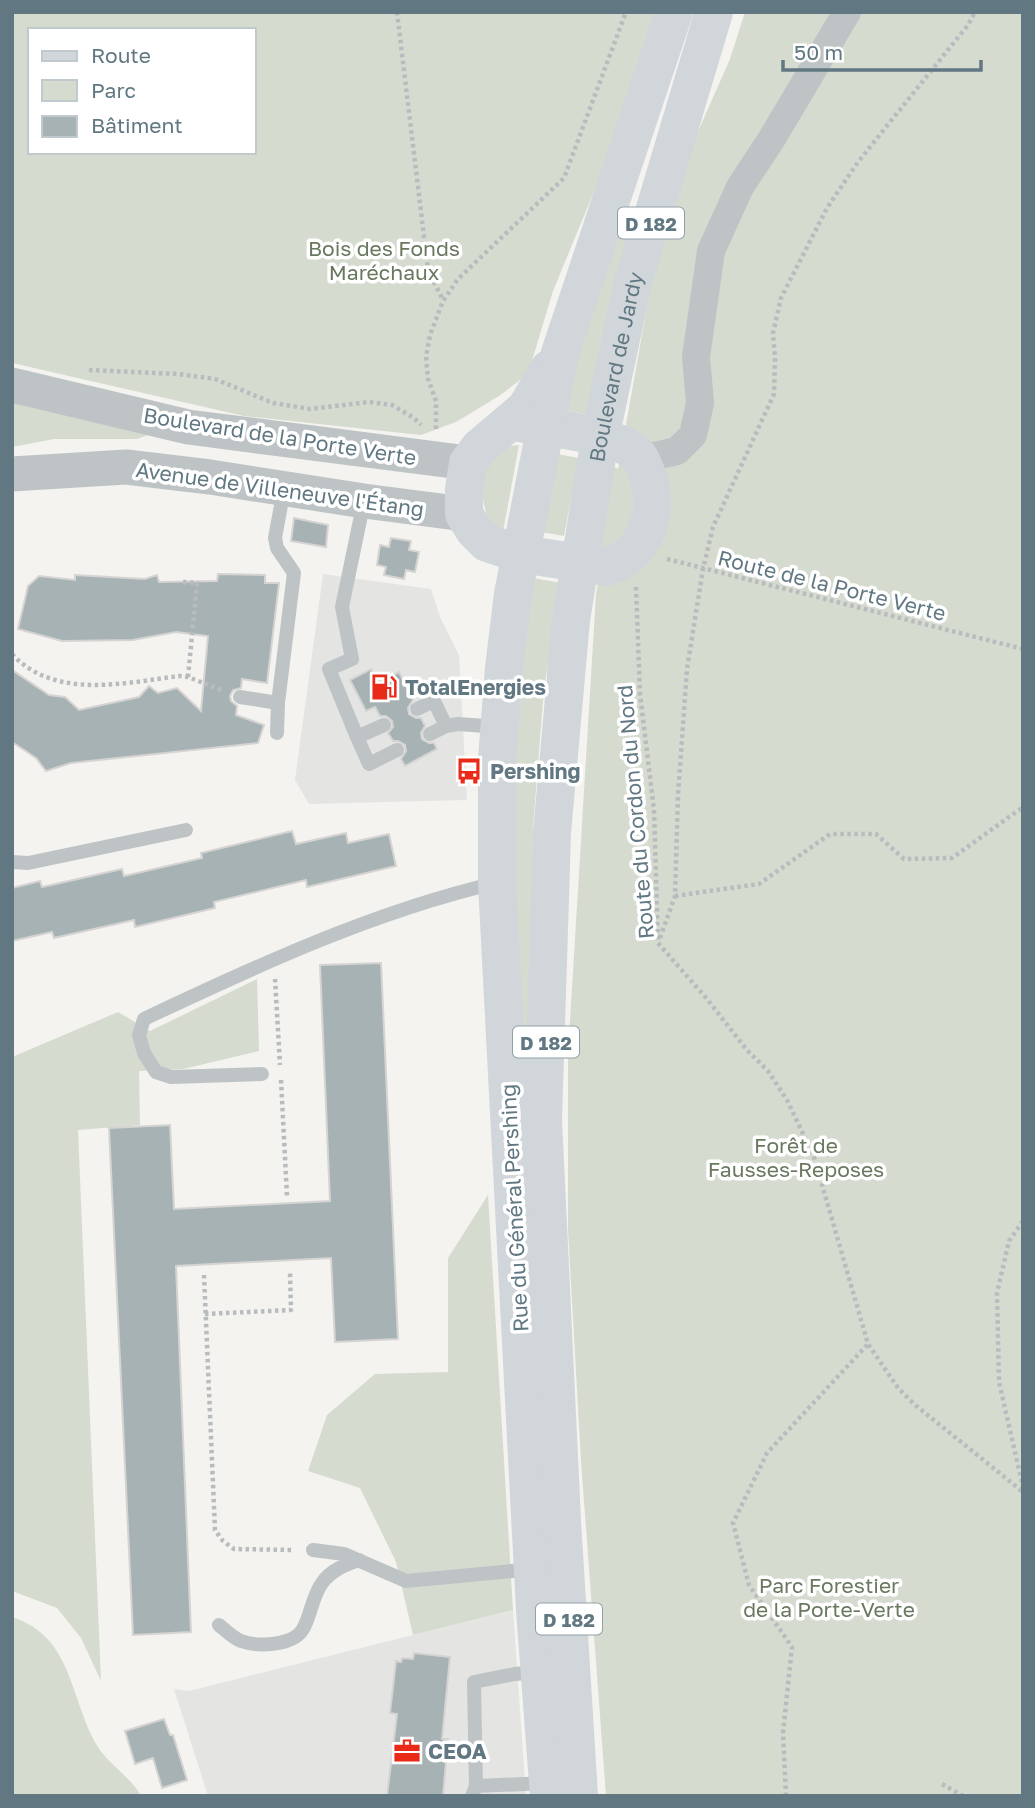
<svg xmlns="http://www.w3.org/2000/svg" width="1035" height="1808" viewBox="0 0 1035 1808" font-family="'Golos Text',sans-serif">
	<style>
		.built { fill: #e4e5e3 }
		.green { fill: #d6dbd0; fill-rule: evenodd }
		.building { fill: #a7b2b5; stroke: #d5d4d2; stroke-width: 2 }
		.lines { fill: none; stroke-linecap: round; stroke-linejoin: round }
		.path { stroke: #b8bcbe; stroke-width: 4.5; stroke-dasharray: 3.5 3.5; stroke-linecap: butt }
		.service { stroke: #bec4c6; stroke-width: 14 }
		.minor { stroke: #bec4c6; stroke-width: 28 }
		.tertiary { stroke: #bec4c6; stroke-width: 35 }
		.primary { stroke: #d0d6da; stroke-width: 38 }
		.labels { text-anchor: middle; dominant-baseline: central; stroke-width: 7; stroke-linejoin: round; paint-order: stroke }
		.shield { fill: #fff; stroke: #90a0a8; stroke-width: 2 }
		.shield-label { font-size: 19px; font-weight: bold; fill: #617882 }
		.park-label { font-size: 21px; fill: #697960; stroke: #fff }
		.street-label { font-size: 21px; fill: #617882; stroke: #fff }
		.poi-label { font-size: 21px; font-weight: bold; fill: #617882; stroke: #fff; text-anchor: start }
	</style>
	<rect width="100%" height="100%" fill="#f4f3ef"/>
	<g class="built">
		<polygon points="323,574 431,589 440,617 459,655 467,800 309,804 295,780"/>
		<polygon points="513,1610 526,1796 208,1796 174,1689 189,1691"/>
	</g>
	<g class="green">
		<path d="M 12,12 L 668,12 L 553,291 L 528,374 L 499,396 L 456,422 L 421,435 L 244,416 L 12,363 ZM 30,30 L 254,30 L 254,152 L 30,152 Z"/>
		<polygon points="745,12 1023,12 1023,1796 606,1796 581,1461 568,1230 568,1054 596,594 604,551 593,550 610,464 618,469 665,206 730,59"/>
		<polygon points="627,214 634,215 586,414 563,410 591,310"/>
		<polygon points="12,402 148,435 137,439 54,439 12,447"/>
		<polygon points="519,445 503,532 487,518 481,490 487,464 502,447"/>
		<polygon points="557,454 579,458 564,536 541,532"/>
		<polygon points="527,577 562,583 544,688 533,828 530,1024 548,1528 508,856"/>
		<polygon points="257,979 259,1051 183,1069 139,1071 140,1125 78,1130 101,1681 81,1638 57,1608 12,1591 12,1057 118,1012 150,1031"/>
		<polygon points="488,1195 513,1610 413,1635 396,1562 360,1488 308,1471 327,1415 375,1374 448,1372 448,1258"/>
		<path d="M 12,1617 C 74,1637 69,1699 98,1747 C 109,1765 131,1777 141,1796 L 12,1796 Z"/>
	</g>
	<g class="building">
		<polygon points="294,518 328,525 326,547 291,541"/>
		<polygon points="391,538 411,541 409,550 419,552 415,572 406,570 404,579 384,575 386,567 377,565 380,545 389,547"/>
		<polygon points="218,574 265,575 265,583 279,583 267,683 242,679 241,688 233,690 230,696 231,701 237,706 236,715 264,725 258,743 71,763 46,771 36,758 12,742 12,670 49,695 65,697 79,710 139,697 149,686 158,693 177,688 201,711 208,636 176,632 133,640 62,641 18,629 28,586 39,576 75,580 75,575 145,579 157,575 159,582 217,581"/>
		<polygon points="371,669 378,683 399,672 413,700 408,708 409,714 416,718 421,718 425,726 421,733 422,739 429,743 434,743 437,749 405,766 401,759 406,751 405,745 398,741 393,741 388,733 393,727 392,721 386,716 380,716 375,707 366,711 350,680"/>
		<polygon points="292,831 296,844 346,833 348,843 389,834 396,866 307,887 306,880 214,902 215,908 135,927 134,920 54,938 52,932 12,941 12,888 40,881 42,887 122,869 124,876 202,858 201,853"/>
		<polygon points="381,963 398,1339 335,1342 331,1258 176,1266 191,1632 133,1635 109,1128 170,1125 174,1209 330,1201 320,965"/>
		<polygon points="414,1653 450,1657 442,1739 448,1739 443,1796 387,1796 397,1714 390,1713 396,1661 401,1662 402,1658 413,1659"/>
		<polygon points="164,1719 170,1735 173,1735 187,1780 162,1788 153,1758 135,1764 125,1731"/>
	</g>
	<g class="lines">
		<g class="path">
			<polyline points="397,12 428,270 443,300"/>
			<polyline points="89,370 178,374 215,379 273,403 310,409 369,402 392,405 414,418 421,425"/>
			<polyline points="436,429 436,401 428,379 426,357 430,335 443,301 458,279 564,178 626,12"/>
			<polyline points="667,559 1023,649"/>
			<polyline points="183,582 197,583 188,677"/>
			<polyline points="636,587 640,694 654,810 658,943 707,999 747,1050 768,1071 787,1100 814,1157 868,1344 898,1388 914,1404 1023,1492"/>
			<path d="M 12,654 C 54,700 125,683 179,676 L 188,677 L 224,691"/>
			<polyline points="675,896 759,884 830,834 876,834 904,859 952,858 1023,807"/>
			<polyline points="660,938 675,896 678,795 687,669 703,569 713,527 774,394 775,358 773,333 781,298 827,208 858,162 968,25 975,12"/>
			<polyline points="275,979 280,1065"/>
			<polyline points="281,1080 287,1196"/>
			<polyline points="1023,1221 1009,1241 997,1293 999,1382 1023,1487"/>
			<polyline points="204,1275 215,1530 223,1541 234,1549 294,1550"/>
			<polyline points="205,1314 291,1310 290,1272"/>
			<polyline points="942,1784 963,1796"/>
			<polyline points="786,1796 783,1733 792,1647 749,1585 733,1523 767,1453 868,1344"/>
		</g>
		<g class="service">
			<polyline points="364,501 342,607 352,659 329,669 357,737 384,725"/>
			<polyline points="240,697 278,703"/>
			<polyline points="417,709 434,701 446,726 458,724 499,727"/>
			<polyline points="277,733 278,703 294,573 277,548 275,538 284,489"/>
			<polyline points="430,734 446,726"/>
			<polyline points="357,737 369,764 397,750"/>
			<polyline points="12,862 28,863 186,830"/>
			<path d="M 262,1074 L 171,1077 L 156,1072 L 144,1053 L 139,1035 L 144,1019 C 256,966 375,911 496,883"/>
			<polyline points="313,1550 344,1554 406,1581 533,1569"/>
			<path d="M 219,1625 C 225,1630 233,1638 241,1641 C 258,1647 293,1646 303,1629 C 311,1615 312,1597 322,1583 C 331,1570 345,1565 359,1560"/>
			<polyline points="476,1786 547,1783"/>
			<polyline points="472,1796 476,1786 474,1682 515,1674 539,1672"/>
		</g>
		<polyline class="minor" points="637,454 655,456 677,451 693,435 700,403 696,357 711,251 740,187 771,140 847,12"/>
		<g class="tertiary">
			<polyline points="12,385 188,427 468,463"/>
			<polyline points="12,474 126,467 210,477 364,501 464,514"/>
		</g>
		<g class="primary">
			<path d="M 512,422 C 540,426 616,434 636,453 C 641,458 645,469 648,477 C 660,513 645,556 606,567 L 521,554 L 487,543 L 474,530 L 464,514 L 464,490 L 468,463 L 480,447 L 526,408 L 549,369"/>
			<polyline points="549,1796 535,1610 497,883 497,759 504,668 513,594 560,353 674,12"/>
			<path id="s1" d="M 579,1796 L 562,1521 L 543,1120 L 552,833 L 571,620 L 600,438 L 633,282 L 714,12"/>
		</g>
	</g>
	<defs>
		<g id="fuel-bare" transform="scale(2.1)"><path d="M-5.5-6h7V0h2V4h1.3V-2.5L3-4.5l.8-.8L6-3V5H2.5V1h-1V6h-7ZM-4.2-4.7v3.2H.2V-4.7Z" fill="#ea2a19" stroke="#fff" stroke-width="2.5" paint-order="stroke"/></g>
		<g id="bus-bare" transform="scale(2.1)"><path d="M-5-6H5V4H4V6H2V4H-2V6H-4V4H-5ZM-3.5-4V0h7V-4ZM-3.5 1.2v1.5H-2V1.2ZM2 1.2v1.5H3.5V1.2Z" fill="#ea2a19" stroke="#fff" stroke-width="2.5" paint-order="stroke"/></g>
		<g id="office-bare" transform="scale(2.1)"><path d="M-6-3h4V-5.5h4V-3h4V5H-6ZM-1-4.5V-3h2v-1.5ZM-6 0V1H6V0Z" fill="#ea2a19" stroke="#fff" stroke-width="2.5" paint-order="stroke"/></g>
	</defs>
	<g fill-rule="evenodd">
		<use href="#fuel-bare" x="384" y="687"/>
		<use href="#bus-bare" x="469" y="771"/>
		<use href="#office-bare" x="407" y="1751"/>
	</g>
	<g class="labels">
		<g class="shield">
			<rect x="618" y="207.5" width="66" height="31" rx="5"/>
			<rect x="513" y="1026.5" width="66" height="31" rx="5"/>
			<rect x="536" y="1603.5" width="66" height="31" rx="5"/>
		</g>
		<g class="shield-label">
			<text x="651" y="223">D 182</text>
			<text x="546" y="1042">D 182</text>
			<text x="569" y="1619">D 182</text>
		</g>
		<g class="park-label">
			<text x="384" y="248">Bois des Fonds<tspan x="384" dy="24">Maréchaux</tspan></text>
			<text x="796" y="1145">Forêt de<tspan x="796" dy="24">Fausses-Reposes</tspan></text>
			<text x="829" y="1585">Parc Forestier<tspan x="829" dy="24">de la Porte-Verte</tspan></text>
		</g>
		<g class="street-label">
			<text stroke="none"><textPath href="#s1" startOffset="1435">Boulevard de Jardy</textPath></text>
			<text transform="translate(280 436) rotate(9)">Boulevard de la Porte Verte</text>
			<text transform="translate(280 489) rotate(8)">Avenue de Villeneuve l'Étang</text>
			<text transform="translate(832 585) rotate(14)">Route de la Porte Verte</text>
			<text transform="translate(635 812) rotate(-95)">Route du Cordon du Nord</text>
			<text transform="translate(514 1208) rotate(-93)">Rue du Général Pershing</text>
		</g>
		<g class="poi-label">
			<text x="405" y="687">TotalEnergies</text>
			<text x="490" y="771">Pershing</text>
			<text x="428" y="1751">CEOA</text>
		</g>
	</g>
	<rect width="1035" height="1808" fill="none" stroke="#617882" stroke-width="28"/>
	<rect x="28" y="28" width="228" height="126" fill="#ffffff" stroke="#c0c9cd" stroke-width="2"/>
	<rect x="42" y="51" width="35" height="10" fill="#d0d6da" stroke="#c0c9cd" stroke-width="2"/>
	<text x="91" y="63" font-size="21" fill="#617882">Route</text>
	<rect x="42" y="80" width="35" height="21" fill="#d6dbd0" stroke="#c0c9cd" stroke-width="2"/>
	<text x="91" y="98" font-size="21" fill="#617882">Parc</text>
	<rect x="42" y="116" width="35" height="21" fill="#a7b2b5" stroke="#c0c9cd" stroke-width="2"/>
	<text x="91" y="133" font-size="21" fill="#617882">Bâtiment</text>
	<path d="M783 60v10h198v-10" fill="none" stroke="#617882" stroke-width="3.5"/>
	<text x="794" y="60" font-size="21" fill="#617882" stroke="#ffffff" stroke-width="5" paint-order="stroke">50 m</text>
</svg>
